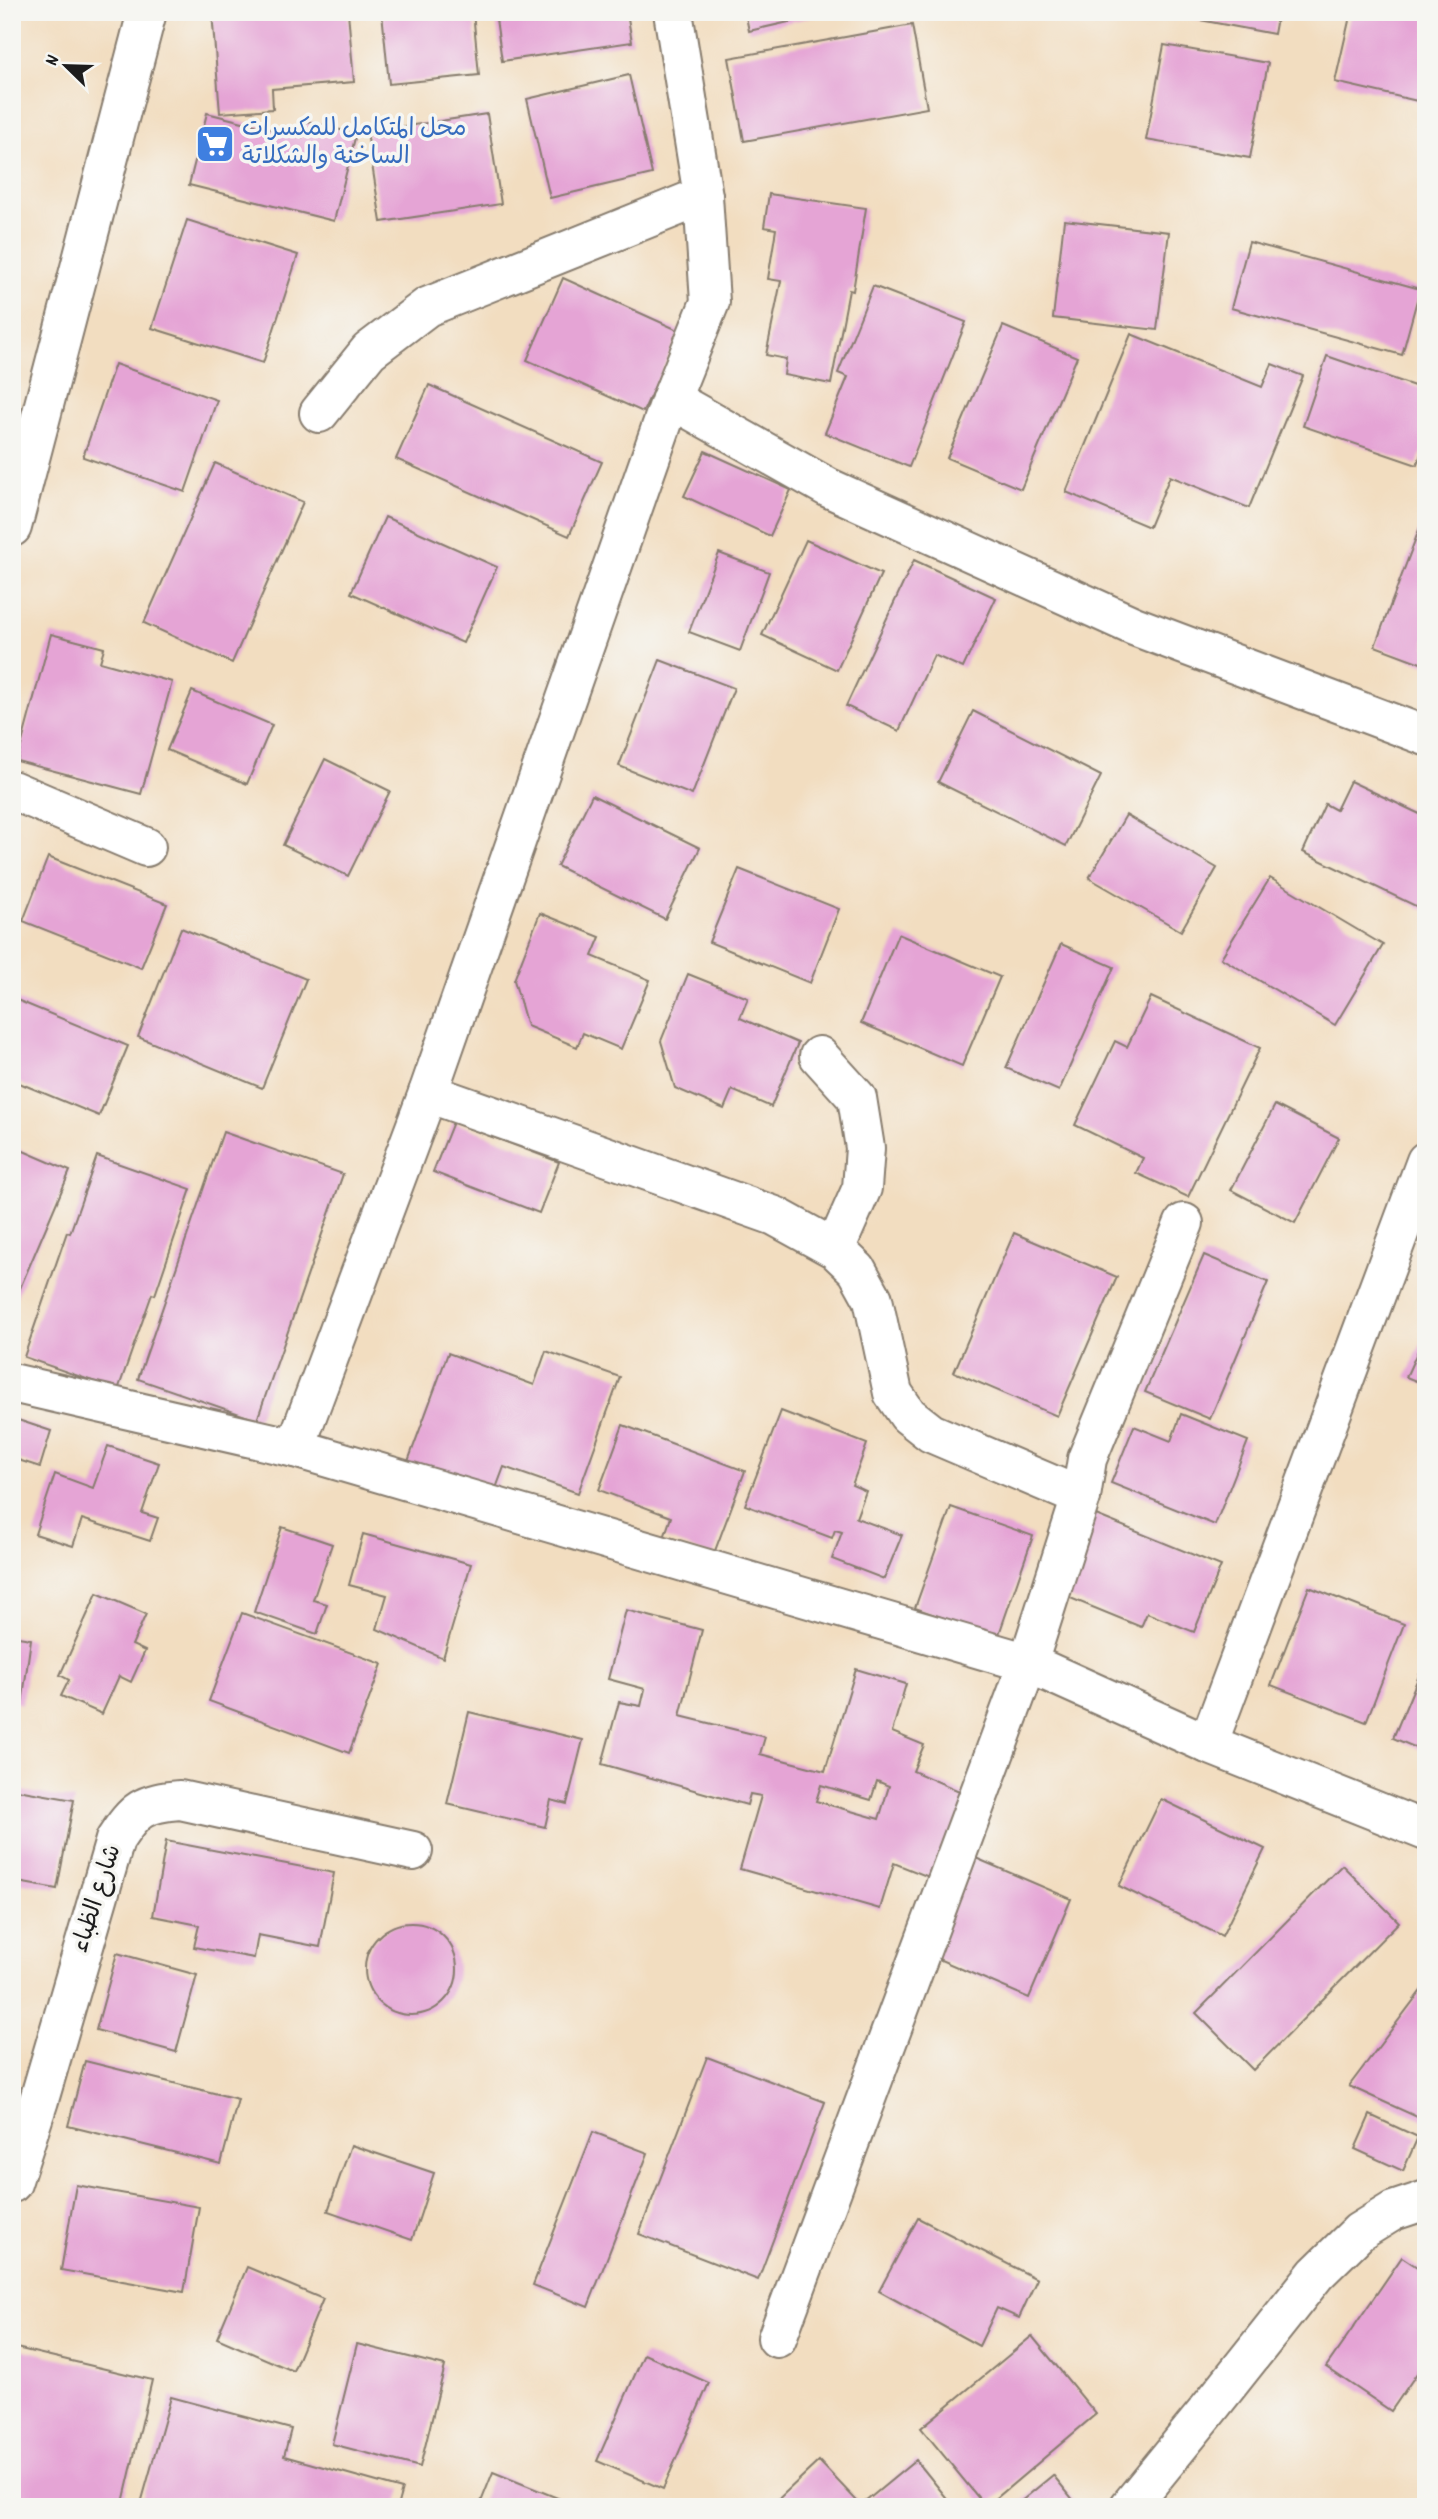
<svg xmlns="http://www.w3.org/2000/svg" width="1438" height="2519" viewBox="0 0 1438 2519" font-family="Dekko,'Playpen Sans Arabic',sans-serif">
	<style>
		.building { fill: #e5a4d5; fill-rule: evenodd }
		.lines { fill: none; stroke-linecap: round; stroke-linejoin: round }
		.minor-casing { stroke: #877c6e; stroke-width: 42 }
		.major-casing { stroke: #877c6e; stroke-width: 42 }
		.minor { stroke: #fff; stroke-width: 38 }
		.major { stroke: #fff; stroke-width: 38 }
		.labels { text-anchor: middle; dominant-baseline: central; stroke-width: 7; stroke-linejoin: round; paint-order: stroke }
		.shop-label { font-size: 24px; fill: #366cbe; stroke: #f6f6f2; text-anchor: start }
		.street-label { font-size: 24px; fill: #1c1c1c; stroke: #f6f6f2 }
	</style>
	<rect width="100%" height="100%" fill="#f6f6f2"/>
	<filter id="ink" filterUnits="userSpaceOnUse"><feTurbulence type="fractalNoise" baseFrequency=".0143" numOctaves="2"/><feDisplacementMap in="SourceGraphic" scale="14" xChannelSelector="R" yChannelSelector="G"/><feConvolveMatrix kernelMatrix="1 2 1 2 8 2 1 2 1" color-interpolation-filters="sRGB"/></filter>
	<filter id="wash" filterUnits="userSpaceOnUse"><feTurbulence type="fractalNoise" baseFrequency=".00686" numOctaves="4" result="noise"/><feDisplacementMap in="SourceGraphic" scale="28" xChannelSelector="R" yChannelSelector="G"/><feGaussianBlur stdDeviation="1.57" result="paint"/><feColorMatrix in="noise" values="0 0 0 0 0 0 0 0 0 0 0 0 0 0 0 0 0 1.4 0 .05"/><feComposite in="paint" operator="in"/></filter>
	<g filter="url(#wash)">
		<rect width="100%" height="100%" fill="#f2ddc0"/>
		<g id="blocks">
			<g class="building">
				<polygon points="212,12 348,12 354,82 272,89 273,109 220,113"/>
				<polygon points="382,12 473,12 479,75 389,84"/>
				<polygon points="495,12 627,12 632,42 502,61"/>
				<polygon points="745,12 829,12 829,13 749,31"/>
				<polygon points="1158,12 1278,12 1274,34"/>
				<polygon points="1351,12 1426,12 1426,103 1335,82"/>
				<polygon points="912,25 927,108 744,141 729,58"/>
				<polygon points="1164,45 1268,63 1250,158 1146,140"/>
				<polygon points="629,75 652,174 550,198 527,99"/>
				<polygon points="207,113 302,137 306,121 356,134 334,221 189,185"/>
				<polygon points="487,114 501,204 381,222 367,132"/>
				<polygon points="769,194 866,208 853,291 849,290 831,384 784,375 786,359 766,355 781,281 768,279 776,229 764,227"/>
				<polygon points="187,220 298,255 263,363 152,328"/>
				<polygon points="1064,220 1169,232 1157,330 1053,318"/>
				<polygon points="1249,242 1420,289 1402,355 1231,308"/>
				<polygon points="563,278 680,331 643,412 527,360"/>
				<polygon points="873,286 966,322 909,467 825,433 848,377 838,373"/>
				<polygon points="1003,326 1077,357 1021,489 947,458"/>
				<polygon points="1131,334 1262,387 1272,364 1303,376 1249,508 1170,476 1149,527 1066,492"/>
				<polygon points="1327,356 1426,390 1426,440 1417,465 1303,426"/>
				<polygon points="115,364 217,400 185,492 83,457"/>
				<polygon points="429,385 602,462 569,536 396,459"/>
				<polygon points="705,451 791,490 770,536 684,496"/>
				<polygon points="215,463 303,502 232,663 144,623"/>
				<polygon points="1425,514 1426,514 1426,665 1375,646"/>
				<polygon points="385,517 497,567 463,643 351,593"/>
				<polygon points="806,540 881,574 837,670 762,635"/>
				<polygon points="719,553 769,572 740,651 689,632"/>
				<polygon points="914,560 996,598 963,668 934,655 899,731 846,706"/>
				<polygon points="51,634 104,648 100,662 172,682 141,794 17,761"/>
				<polygon points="660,660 734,688 692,795 619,766"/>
				<polygon points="192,691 272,725 247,784 167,750"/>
				<polygon points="973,711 1101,776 1066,846 938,782"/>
				<polygon points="325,759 390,791 348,876 283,845"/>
				<polygon points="1350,781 1426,817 1426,911 1303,852 1325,804 1336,810"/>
				<polygon points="592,795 700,848 665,919 557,866"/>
				<polygon points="1126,815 1217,868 1181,931 1089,878"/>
				<polygon points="48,857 167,904 141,968 23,921"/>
				<polygon points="739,869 839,909 810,983 709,942"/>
				<polygon points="1270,878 1383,945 1335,1025 1221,958"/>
				<polygon points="540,913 600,937 592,956 650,980 621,1049 583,1033 577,1047 527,1026 514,980"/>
				<polygon points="181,928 306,979 262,1088 138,1037"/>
				<polygon points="898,934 1000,977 962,1066 861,1023"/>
				<polygon points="1061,944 1114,967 1059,1091 1006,1068"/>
				<polygon points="688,974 748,998 740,1018 798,1043 771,1107 732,1090 724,1109 675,1088 661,1041"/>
				<polygon points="1151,997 1260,1048 1188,1197 1136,1173 1143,1158 1075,1125 1115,1041 1127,1047"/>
				<polygon points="12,998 128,1046 99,1116 12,1080"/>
				<polygon points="1275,1105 1339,1138 1295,1223 1231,1190"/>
				<polygon points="453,1122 559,1162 539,1213 433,1172"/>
				<polygon points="223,1132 343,1174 257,1420 138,1379"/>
				<polygon points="12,1146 70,1171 12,1307"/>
				<polygon points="97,1156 191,1189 155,1295 152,1294 118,1390 24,1357 67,1232 70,1233"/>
				<polygon points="1014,1233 1117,1277 1057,1416 954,1372"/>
				<polygon points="1204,1255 1268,1282 1210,1419 1145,1392"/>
				<polygon points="1426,1333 1426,1385 1406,1377"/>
				<polygon points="546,1351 620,1377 578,1493 504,1467 492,1499 406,1467 448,1353 534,1385"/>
				<polygon points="781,1411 867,1444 852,1485 866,1491 856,1518 902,1535 884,1579 832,1559 842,1532 835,1530 832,1538 745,1505"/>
				<polygon points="1181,1414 1248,1441 1215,1525 1111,1483 1134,1426 1171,1441"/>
				<polygon points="12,1418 51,1431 40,1467 12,1458"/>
				<polygon points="623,1425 745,1471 713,1556 664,1538 671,1517 599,1490"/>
				<polygon points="108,1446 159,1463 142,1513 158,1518 150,1541 82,1519 73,1546 35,1534 55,1474 93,1488"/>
				<polygon points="951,1507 1033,1536 998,1637 915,1608"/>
				<polygon points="1091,1513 1221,1566 1194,1632 1147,1613 1141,1627 1058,1593"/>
				<polygon points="282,1527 332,1544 313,1600 327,1604 317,1634 254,1612"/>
				<polygon points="363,1534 471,1564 443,1658 377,1629 387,1595 349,1585"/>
				<polygon points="1309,1587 1404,1624 1366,1722 1271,1685"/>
				<polygon points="97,1593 146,1614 132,1645 145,1651 131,1682 119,1676 102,1714 61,1696 69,1680 60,1675"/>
				<path d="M 626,1610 L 702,1630 L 680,1716 L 765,1737 L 760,1754 L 825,1771 L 856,1669 L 906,1684 L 892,1732 L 924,1745 L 913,1771 L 971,1796 L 934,1879 L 894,1863 L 880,1909 L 740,1869 L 761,1796 L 750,1794 L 747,1805 L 602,1764 L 619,1702 L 641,1706 L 645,1689 L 608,1679 ZM 877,1781 L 889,1786 L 879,1819 L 816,1801 L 821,1785 L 871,1800 Z"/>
				<polygon points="242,1613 382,1664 349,1753 209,1701"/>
				<polygon points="12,1636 31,1639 22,1704 12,1702"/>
				<polygon points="1426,1659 1426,1752 1393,1738"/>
				<polygon points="469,1712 583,1740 567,1804 551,1800 545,1827 447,1804"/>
				<polygon points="12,1789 74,1800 57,1889 12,1881"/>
				<polygon points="1161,1799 1265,1849 1222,1936 1119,1886"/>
				<polygon points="166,1841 334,1873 320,1947 258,1935 254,1958 194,1947 199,1925 153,1916"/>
				<polygon points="971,1856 1071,1899 1029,1998 929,1955"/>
				<polygon points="1342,1865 1399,1922 1253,2070 1196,2013"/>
				<circle cx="411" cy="1969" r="46"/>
				<polygon points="117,1953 197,1975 176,2052 96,2030"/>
				<polygon points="1426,1984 1426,2121 1349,2086"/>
				<polygon points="707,2057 825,2102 758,2280 639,2234"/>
				<polygon points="85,2061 238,2099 221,2164 68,2126"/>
				<polygon points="1370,2115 1418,2137 1403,2171 1355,2149"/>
				<polygon points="593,2132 648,2153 588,2307 533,2285"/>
				<polygon points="351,2145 434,2173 412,2240 328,2211"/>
				<polygon points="76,2185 199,2207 184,2292 61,2270"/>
				<polygon points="918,2218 1037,2279 1019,2318 997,2308 979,2346 879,2291"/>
				<polygon points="1402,2257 1426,2273 1426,2360 1391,2411 1326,2367"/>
				<polygon points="247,2267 323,2299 293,2371 217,2338"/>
				<polygon points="1032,2336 1096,2414 986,2507 921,2428"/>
				<polygon points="357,2344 445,2366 420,2467 332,2444"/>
				<polygon points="12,2347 152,2380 122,2507 12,2507"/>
				<polygon points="644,2354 709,2383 663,2489 597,2461"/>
				<polygon points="171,2397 291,2429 284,2456 402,2489 397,2507 140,2507"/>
				<polygon points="916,2460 954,2507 859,2507"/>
				<polygon points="819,2461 857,2501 852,2507 770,2507"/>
				<polygon points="493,2472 565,2501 578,2507 479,2507"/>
				<polygon points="1053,2475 1079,2507 1014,2507"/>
			</g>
		</g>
	</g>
	<g filter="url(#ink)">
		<use href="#blocks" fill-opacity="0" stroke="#877c6e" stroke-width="2"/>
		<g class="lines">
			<g class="minor-casing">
				<g id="minor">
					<polyline points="673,12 703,196 710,302 671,399 829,488 1134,626 1426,736"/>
					<polyline points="319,413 369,351 427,307 703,196"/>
					<polyline points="12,790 146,847"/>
					<polyline points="819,1056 857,1098 865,1148 862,1188 835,1249"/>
					<polyline points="428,1093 775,1216 835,1249 857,1270 873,1299 893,1393 908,1415 931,1433 1081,1497"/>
					<polyline points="12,1383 295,1448 1028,1663 1208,1744 1426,1831"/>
					<polyline points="295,1448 428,1093 671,399"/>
					<polyline points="1208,1744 1426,1161"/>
					<path d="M 12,2183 L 39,2100 L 115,1840 C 135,1809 143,1803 180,1800 L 413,1851"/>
					<polyline points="777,2338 1028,1663 1081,1497 1087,1459 1184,1223"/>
					<polyline points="1129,2507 1204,2415 1316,2274 1359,2232 1393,2211 1426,2200"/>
				</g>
			</g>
			<g class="major-casing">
				<polyline id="major" points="12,527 147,12"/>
			</g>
			<use href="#minor" class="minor"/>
			<use href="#major" class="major"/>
		</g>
	</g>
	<defs>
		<g id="supermarket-square" transform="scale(2.0125)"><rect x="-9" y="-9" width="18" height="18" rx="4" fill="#3f7fe0" stroke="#f6f6f2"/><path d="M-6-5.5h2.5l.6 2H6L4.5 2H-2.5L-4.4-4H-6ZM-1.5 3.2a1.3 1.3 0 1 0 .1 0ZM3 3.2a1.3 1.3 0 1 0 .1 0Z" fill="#fff"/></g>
	</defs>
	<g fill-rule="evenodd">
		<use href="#supermarket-square" x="215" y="144"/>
	</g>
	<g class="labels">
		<g class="shop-label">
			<text x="242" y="130">محل المتكامل للمكسرات<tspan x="242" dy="28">الساخنة والشكلاتة</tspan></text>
		</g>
		<g class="street-label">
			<text transform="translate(98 1899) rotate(-72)">شارع الظباء</text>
		</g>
	</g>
	<rect width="1438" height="2519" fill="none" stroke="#f6f6f2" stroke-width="42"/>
	<g transform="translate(66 66) rotate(293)" stroke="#f6f6f2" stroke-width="5" paint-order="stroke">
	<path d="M0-5L12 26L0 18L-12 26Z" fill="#1c1c1c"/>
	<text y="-10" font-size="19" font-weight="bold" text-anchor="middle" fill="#1c1c1c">N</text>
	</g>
</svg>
